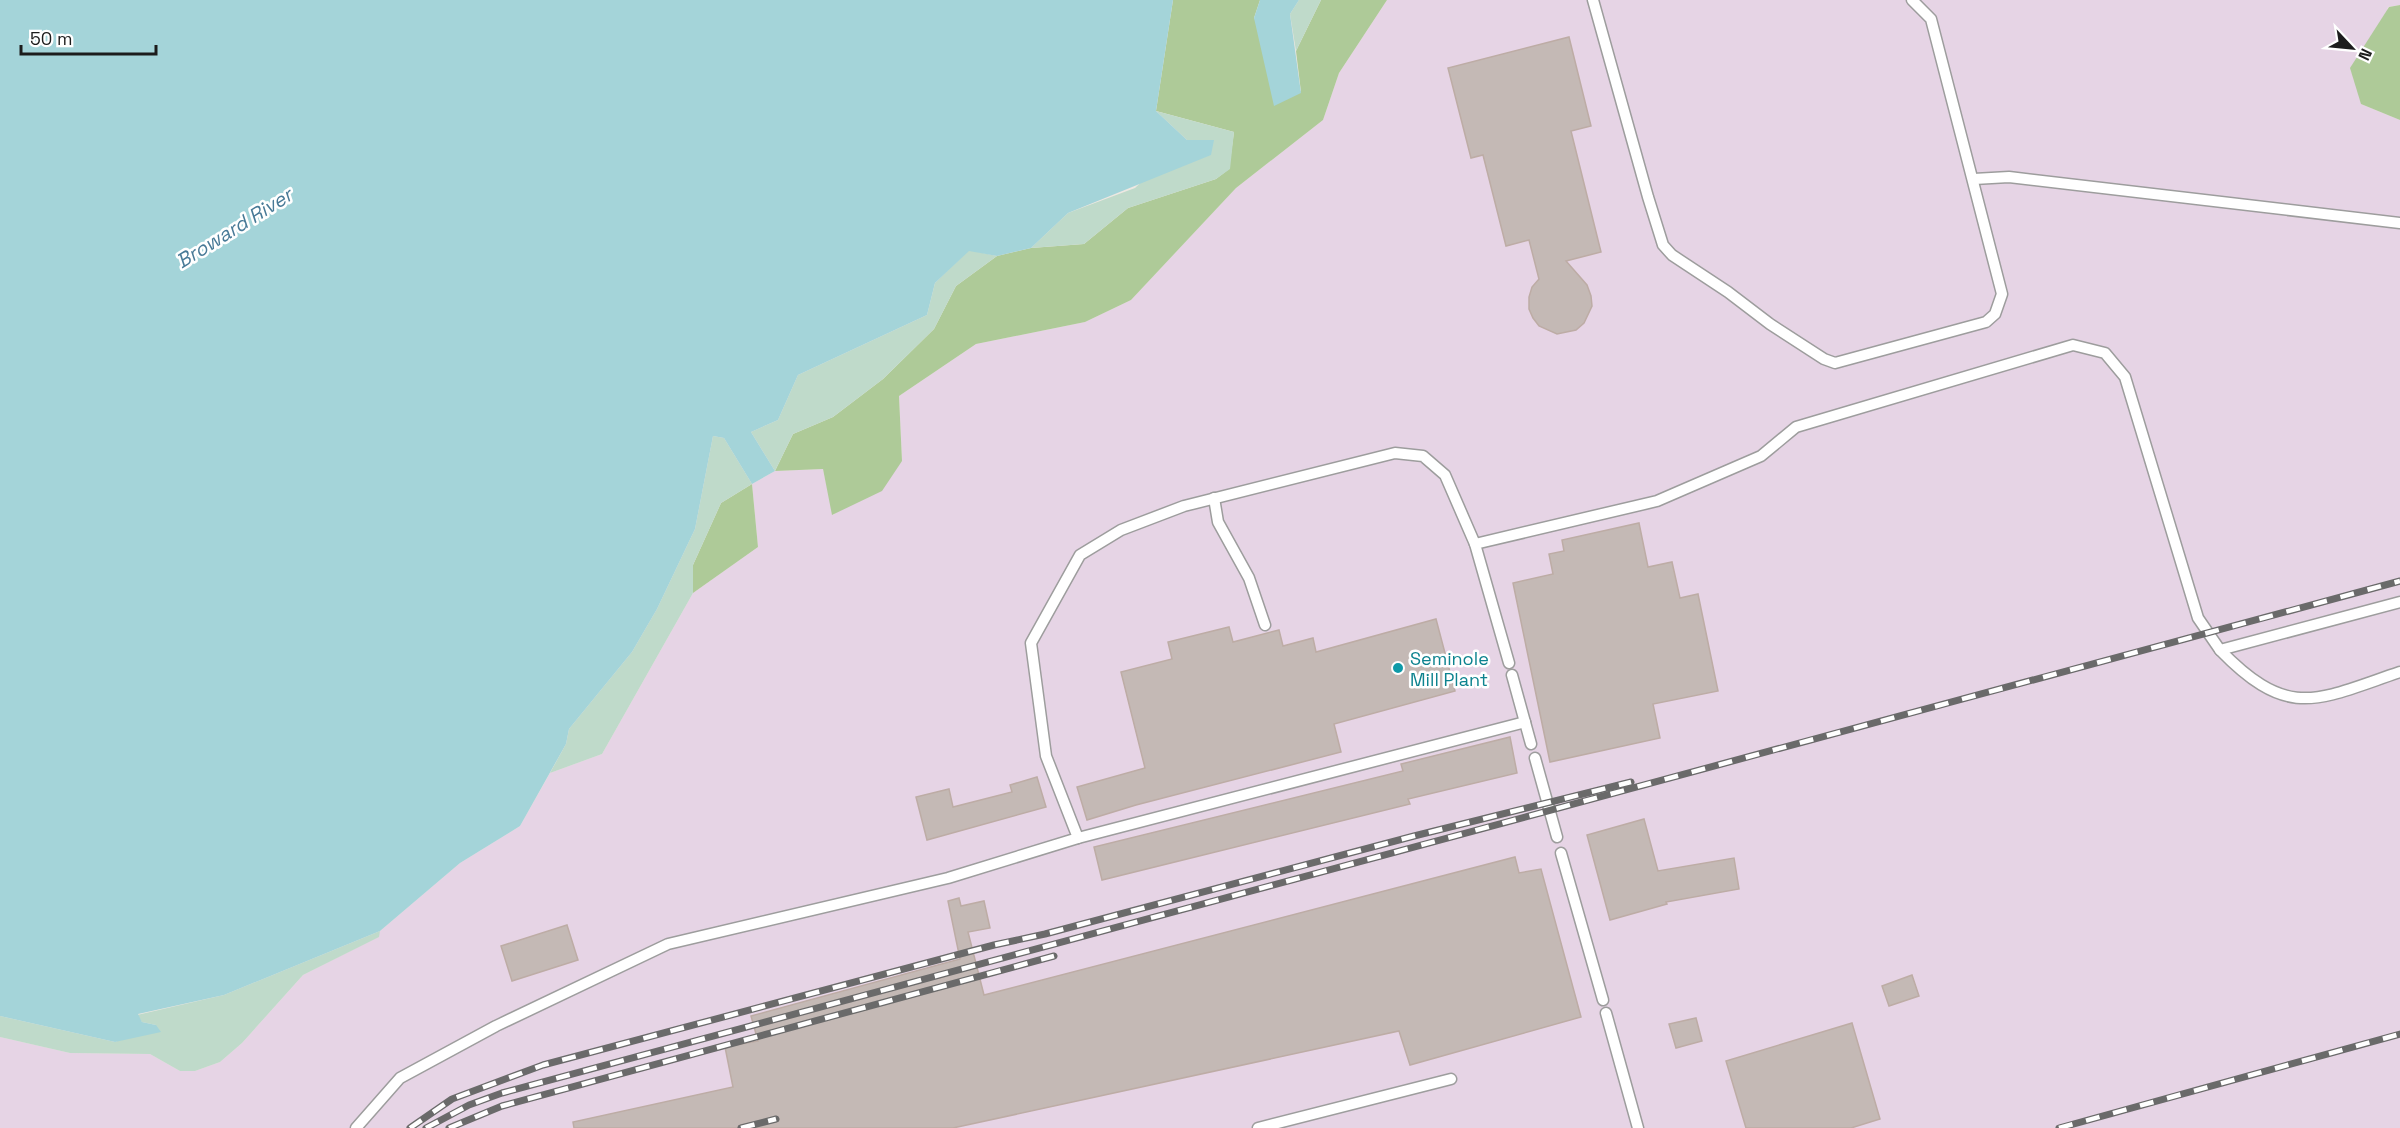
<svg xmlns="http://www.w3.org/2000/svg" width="2400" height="1128" viewBox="0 0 2400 1128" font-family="'Space Grotesk',sans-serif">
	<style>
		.industrial { fill: #e6d4e5 }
		.forest { fill: #aeca98 }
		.wetland { fill: #bfdaca }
		.water { fill: #a4d4d9 }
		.building { fill: #c4b9b5; stroke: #bdaca5; stroke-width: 1.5 }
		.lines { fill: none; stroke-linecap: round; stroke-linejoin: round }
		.service-casing { stroke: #9d9d9d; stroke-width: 13 }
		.service { stroke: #fff; stroke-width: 10 }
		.rail-casing { stroke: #6a6a6a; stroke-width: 7 }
		.rail { stroke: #fff; stroke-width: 4.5; stroke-dasharray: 14; stroke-linecap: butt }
		.culture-dot { fill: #0f9aa8; stroke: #fff; stroke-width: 2 }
		.labels { text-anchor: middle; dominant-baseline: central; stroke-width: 5; stroke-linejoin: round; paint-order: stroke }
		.culture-label { font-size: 18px; fill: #0d838f; stroke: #fff; text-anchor: start }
		.water-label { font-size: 20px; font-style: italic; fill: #487a97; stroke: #fff }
	</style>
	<rect width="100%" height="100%" fill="#ede8e2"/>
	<polygon class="industrial" points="1387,0 2400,0 2400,5 2388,7 2361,104 2400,120 2400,1128 0,1128 0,1037 70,1053 150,1054 180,1071 195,1071 220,1062 242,1043 303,975 378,937 380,931 460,863 520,826 550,773 602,754 693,593 758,547 752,484 775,471 823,469 833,515 902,461 899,396 976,344 1085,322 1131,300 1236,188 1323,120 1339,73"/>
	<g class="forest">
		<polygon points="1173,0 1260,0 1254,18 1301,92 1296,51 1321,0 1387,0 1339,73 1323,120 1236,188 1131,300 1085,322 976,344 899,396 902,461 882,491 832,515 823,469 775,471 793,434 833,417 883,379 934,329 956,286 997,256 1031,248 1084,244 1128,208 1216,179 1229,169 1234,132 1156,111"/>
		<polygon points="2400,5 2400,120 2361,104 2350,68 2389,7"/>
		<polygon points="752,484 758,547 693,593 693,565 721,503"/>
	</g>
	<g class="wetland">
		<polygon points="1299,0 1321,0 1296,51 1290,14"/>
		<polygon points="1156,111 1234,132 1230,169 1216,179 1128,208 1084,244 1031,248 1068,213 1135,188 1187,140"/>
		<polygon points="969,250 997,256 956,286 934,329 883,379 833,417 793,434 775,471 751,432 778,420 798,375 927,315 935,283"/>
		<polygon points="713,436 724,438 752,484 721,503 693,565 693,593 602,754 550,773 566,744 569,729 632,652 657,609 695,529"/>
		<polygon points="380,931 379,937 303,975 242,1043 220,1062 195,1071 180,1071 150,1054 70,1053 0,1037 0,1016 115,1042 156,1025 142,1022 137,1015 224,995"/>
	</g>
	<g class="water">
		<polygon points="0,0 1173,0 1156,111 1187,140 1214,140 1211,155 1068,213 1031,248 997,256 969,251 935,283 927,315 798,375 778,420 751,432 775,471 752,484 724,438 713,436 695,529 657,609 632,652 569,729 566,744 520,826 460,863 380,931 224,995 138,1014 142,1022 156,1025 161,1032 115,1042 0,1016"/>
		<polygon points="1260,0 1299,0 1290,14 1301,93 1274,106 1254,18"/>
	</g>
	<g class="building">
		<polygon points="1569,37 1591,126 1571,131 1601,252 1566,261 1587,285 1591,296 1592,306 1584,323 1576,330 1557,334 1539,326 1533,318 1529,309 1529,297 1532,287 1539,279 1529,240 1506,246 1483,155 1471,158 1448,68"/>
		<polygon points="1639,523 1648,567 1672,562 1680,598 1698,594 1718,691 1653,704 1660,738 1550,762 1513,583 1553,574 1549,554 1564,551 1562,540"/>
		<polygon points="1436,619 1455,691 1334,724 1341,752 1136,805 1087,820 1077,787 1145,768 1121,672 1172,659 1168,642 1229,627 1233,642 1279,630 1283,646 1313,638 1316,652"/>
		<polygon points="1510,737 1517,773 1408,799 1410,804 1102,880 1094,847 1403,771 1401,764"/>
		<polygon points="1037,777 1046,807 927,840 916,797 949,789 953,807 1012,792 1010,785"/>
		<polygon points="1644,819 1658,871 1734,858 1739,889 1666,902 1667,904 1610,920 1587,835"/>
		<polygon points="1515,857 1519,873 1541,869 1581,1017 1410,1065 1399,1031 953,1128 574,1128 573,1122 733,1087 725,1047 758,1041 751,1016 960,959 948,901 959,898 961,906 984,901 990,928 968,932 984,995"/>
		<polygon points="567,925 578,960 512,981 501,946"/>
		<polygon points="1912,975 1919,996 1889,1006 1882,986"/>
		<polygon points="1696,1018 1702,1041 1676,1048 1669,1024"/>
		<polygon points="1852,1023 1880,1119 1851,1128 1746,1128 1726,1061"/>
	</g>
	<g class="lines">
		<g class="service-casing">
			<g id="service">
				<polyline points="1593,0 1648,197 1663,245 1672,255 1728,292 1770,324 1824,359 1835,363 1986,322 1995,314 2002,294 1931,19 1912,0"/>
				<polyline points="1974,179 2009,177 2400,223"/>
				<polyline points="1214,498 1218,522 1249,578 1265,625"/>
				<path d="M 2220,650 C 2289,721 2317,700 2400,672"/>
				<polyline points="1509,663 1475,544 1657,501 1761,456 1796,427 2073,345 2105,353 2125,377 2198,618 2220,650 2400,602"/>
				<polyline points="1512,675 1531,744"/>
				<polyline points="1535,758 1557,837"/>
				<polyline points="1078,838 1525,722"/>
				<polyline points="1561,853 1603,1000"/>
				<polyline points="1606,1013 1638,1128"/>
				<polyline points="356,1128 400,1078 496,1026 668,944 948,878 1078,838 1046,756 1031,643 1080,555 1121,530 1184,506 1395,453 1423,456 1445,475 1475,544"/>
				<polyline points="1258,1128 1451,1079"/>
			</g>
		</g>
		<use href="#service" class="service"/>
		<g class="rail-casing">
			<g id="rail">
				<polyline points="410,1128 452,1099 543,1065 994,945 1045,934 1414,836 1631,782"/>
				<polyline points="426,1128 469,1105 502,1093 2400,581"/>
				<polyline points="449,1128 502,1106 1054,956"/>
				<polyline points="741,1128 776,1119"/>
				<polyline points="2059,1128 2400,1034"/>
			</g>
		</g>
		<use href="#rail" class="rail"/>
	</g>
	<circle class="culture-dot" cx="1398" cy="668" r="6"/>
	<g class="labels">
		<g class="culture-label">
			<text x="1410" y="658">Seminole<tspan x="1410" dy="21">Mill Plant</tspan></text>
		</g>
		<g class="water-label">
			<text transform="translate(234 228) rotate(-32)">Broward River</text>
		</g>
	</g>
	<g transform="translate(2352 48) rotate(116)" stroke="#ffffff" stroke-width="4.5" paint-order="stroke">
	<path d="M0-4.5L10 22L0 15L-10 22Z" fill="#1c1c1c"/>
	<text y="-9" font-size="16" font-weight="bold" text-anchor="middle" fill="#1c1c1c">N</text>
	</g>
	<path d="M21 45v9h135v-9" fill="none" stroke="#1c1c1c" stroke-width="3"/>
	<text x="30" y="45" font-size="18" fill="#1c1c1c" stroke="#ffffff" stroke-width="4.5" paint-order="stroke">50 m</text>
</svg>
